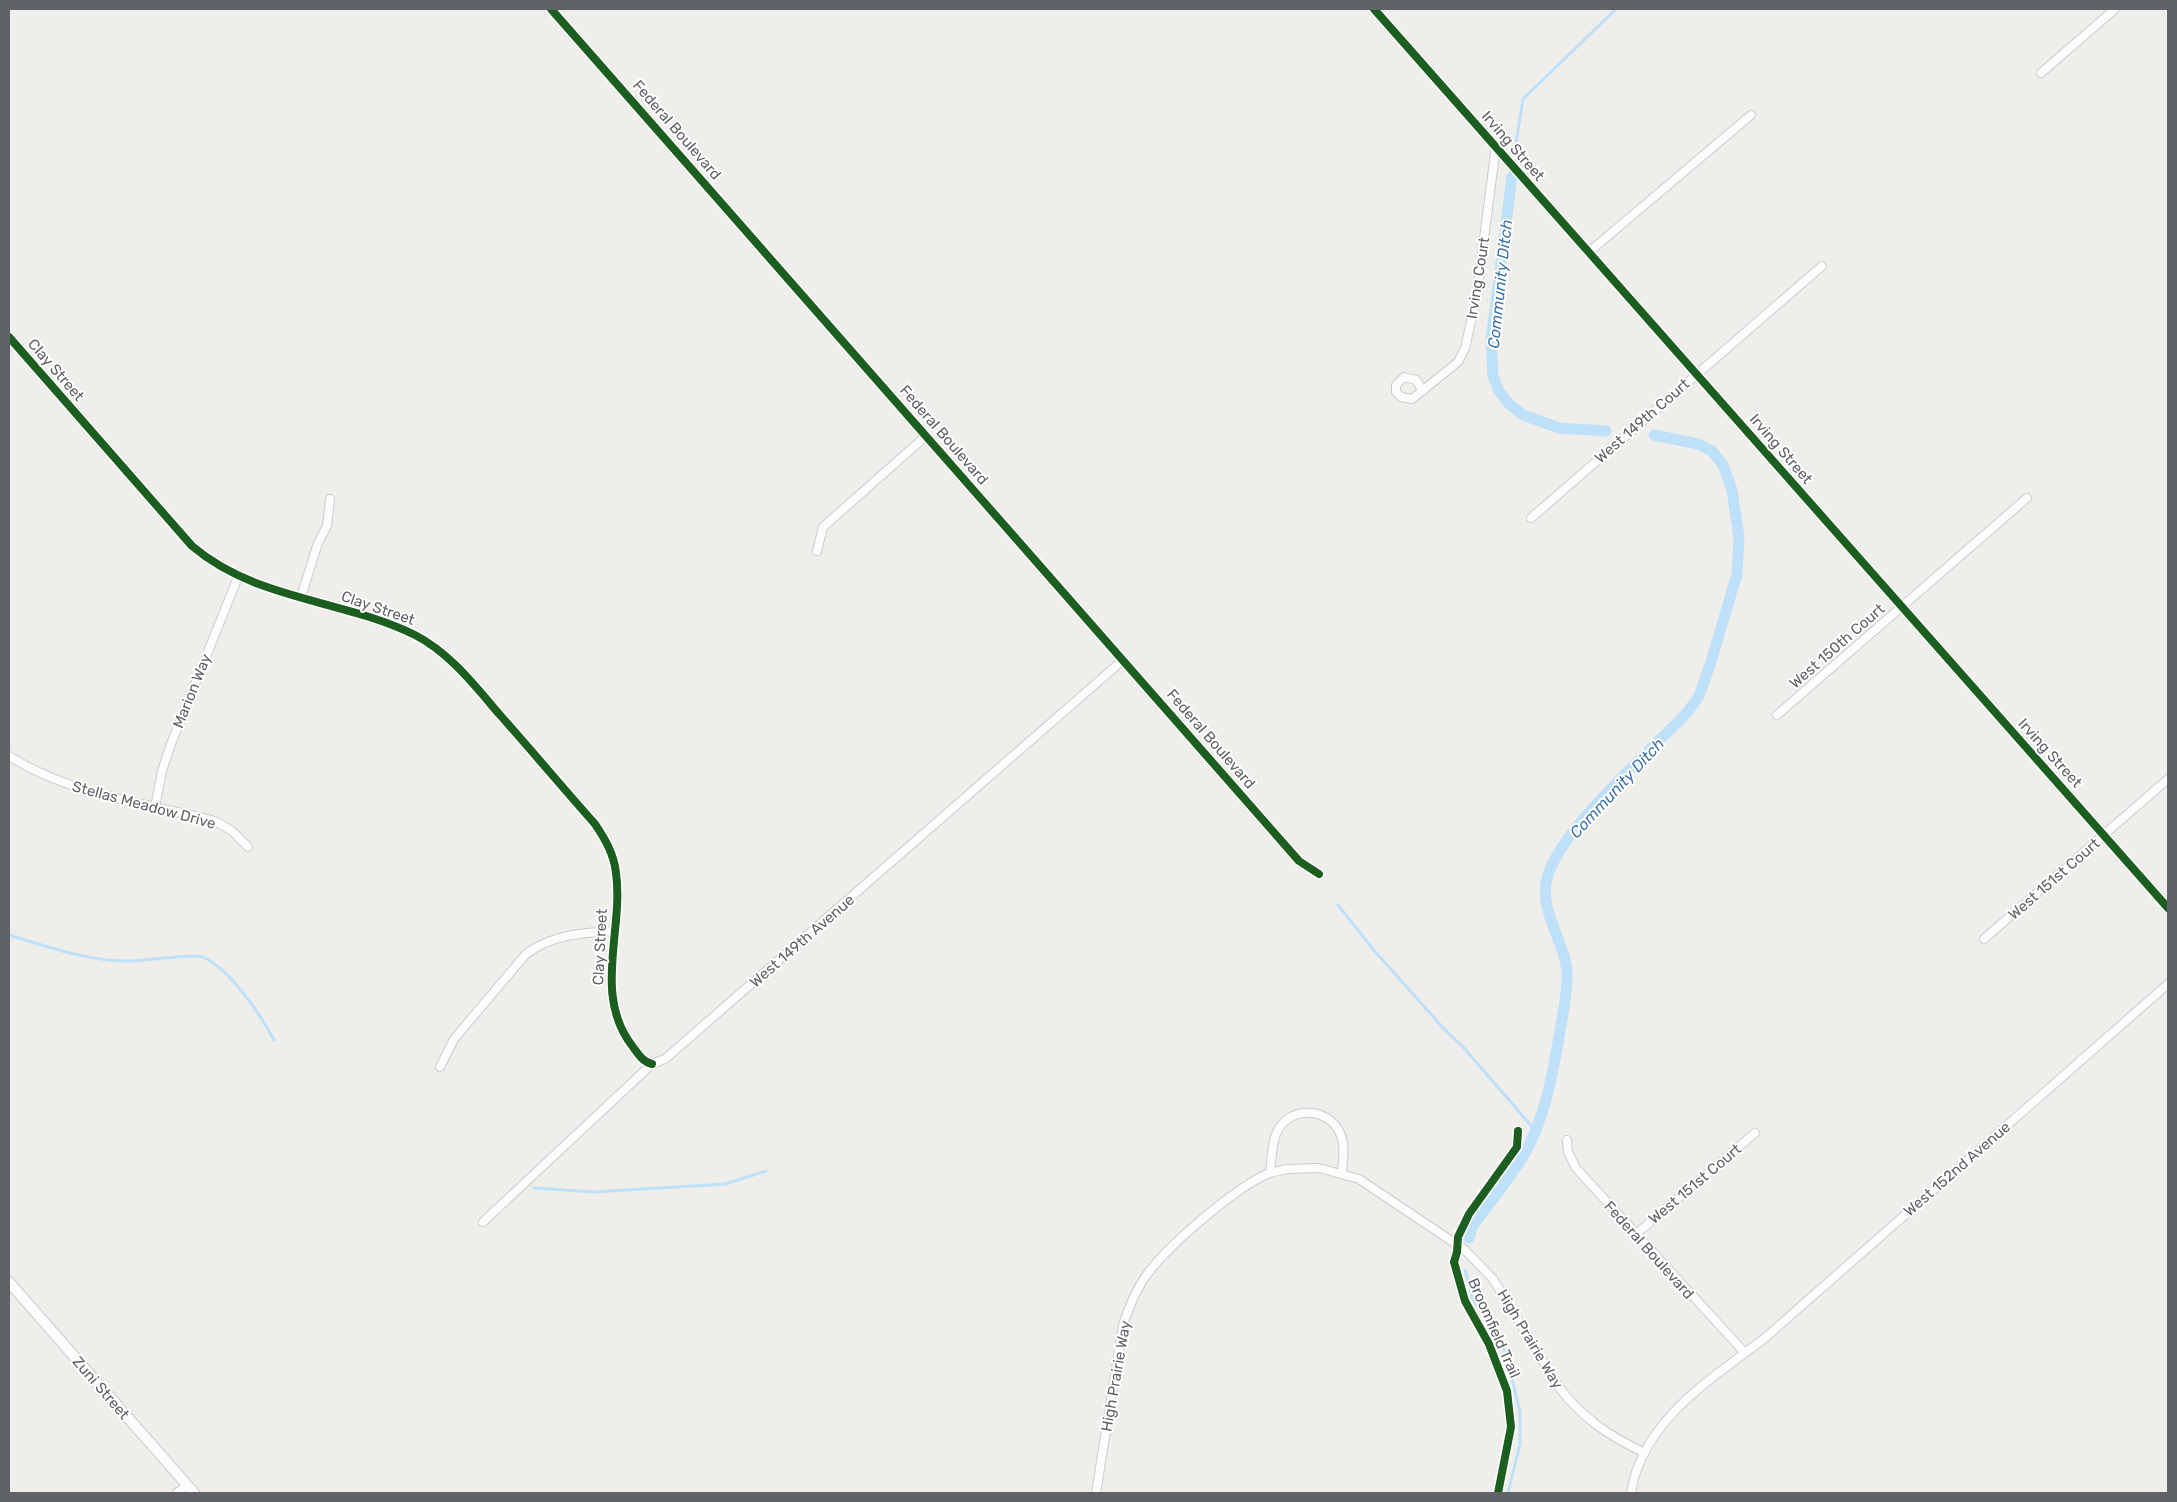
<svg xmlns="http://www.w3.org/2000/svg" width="2177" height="1502" viewBox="0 0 2177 1502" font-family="Rubik,sans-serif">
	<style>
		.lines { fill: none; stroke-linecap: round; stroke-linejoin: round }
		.stream { stroke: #bfe0f9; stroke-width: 3 }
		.canal { stroke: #bfe0f9; stroke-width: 11 }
		.minor-casing { stroke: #cbcccc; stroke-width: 10 }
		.tertiary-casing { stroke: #cbcccc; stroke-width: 12 }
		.minor { stroke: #fdfcfc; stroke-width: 8 }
		.tertiary { stroke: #fdfcfc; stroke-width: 10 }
		.cycleway-casing { stroke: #fff; stroke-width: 11 }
		.cycleway { stroke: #1b5e20; stroke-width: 8 }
		.labels { text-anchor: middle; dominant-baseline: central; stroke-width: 4; stroke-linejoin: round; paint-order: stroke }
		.street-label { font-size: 15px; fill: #5f6368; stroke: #fff }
		.water-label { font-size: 16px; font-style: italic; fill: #4174aa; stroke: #fff }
	</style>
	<rect width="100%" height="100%" fill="#efeeea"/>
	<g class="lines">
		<g class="stream">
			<polyline points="1516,143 1523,99 1616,9"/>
			<polyline points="1338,905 1372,948 1445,1030 1463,1047 1535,1130"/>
			<path d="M 9,935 C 46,946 84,960 123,961 C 140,962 192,953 203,957 C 230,969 260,1014 274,1040"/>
			<polyline points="534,1188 593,1192 725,1184 766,1171"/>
			<polyline points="1465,1270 1473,1299 1506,1353 1520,1412 1520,1444 1508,1493"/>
		</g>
		<g class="canal">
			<polyline points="1512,177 1491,341 1493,376 1499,391 1509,404 1523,415 1559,428 1606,431"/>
			<path d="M 1469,1238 L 1472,1227 C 1489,1203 1510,1179 1525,1153 C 1545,1117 1552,1077 1559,1037 C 1562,1016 1568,994 1567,973 C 1566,943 1538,911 1547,878 C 1559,831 1650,751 1686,714 L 1699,696 L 1711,662 L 1737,574 L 1739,538 L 1732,490 L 1723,465 L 1712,451 L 1698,444 L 1654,435"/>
		</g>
		<g class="minor-casing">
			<g id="minor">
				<polyline points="551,9 1299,861 1319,874"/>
				<polyline points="1374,9 2168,908"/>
				<polyline points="2041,73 2115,9"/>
				<polyline points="1589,252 1751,115"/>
				<path d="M 9,337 L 192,546 C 257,601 342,599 415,635 C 450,653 475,686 500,715 C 532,751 563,788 595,824 C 605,839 614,854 616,873 C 624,931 592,995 633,1047 C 638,1054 643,1062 652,1064"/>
				<polyline points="1423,391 1416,380 1404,377 1396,385 1396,392 1401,397 1412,399 1458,362 1465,348 1476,300 1496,146"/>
				<polyline points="1531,518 1822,266"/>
				<polyline points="817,551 823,527 926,436"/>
				<polyline points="301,597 318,543 327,526 330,499"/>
				<polyline points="1777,715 2027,498"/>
				<path d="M 9,756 C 71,795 145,803 215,821 L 232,831 L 248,847"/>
				<polyline points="155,807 162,771 171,744 238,577"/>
				<polyline points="1984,939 2168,779"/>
				<path d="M 440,1067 L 454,1039 L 526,954 C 553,934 582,933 614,931"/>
				<polyline points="1567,1140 1568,1152 1576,1168 1744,1352"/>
				<path d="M 1270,1173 L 1287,1169 L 1319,1168 L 1359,1179 L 1465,1250 L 1493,1279 L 1558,1386 C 1582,1418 1609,1436 1645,1453"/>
				<polyline points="483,1222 652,1064 665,1059 1123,660"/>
				<polyline points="1635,1235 1755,1133"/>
				<polyline points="177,1493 187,1485"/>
				<path d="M 1096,1493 L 1123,1325 C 1129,1307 1135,1291 1146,1276 C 1166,1247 1238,1185 1270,1173 C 1272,1160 1271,1144 1277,1132 C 1289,1106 1326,1107 1339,1131 C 1346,1144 1343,1159 1342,1173"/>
				<path d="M 1631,1493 C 1642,1420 1713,1378 1766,1337 L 2168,984"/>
			</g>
		</g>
		<g class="tertiary-casing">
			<polyline id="tertiary" points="9,1282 194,1493"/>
		</g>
		<use href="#minor" class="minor"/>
		<use href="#tertiary" class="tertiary"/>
		<g class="cycleway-casing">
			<g id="cycleway">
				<polyline points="551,9 1299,861 1319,874"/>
				<polyline points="1374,9 2168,908"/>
				<path d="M 9,337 L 192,546 C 257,601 342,599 415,635 C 450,653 475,686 500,715 C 532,751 563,788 595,824 C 605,839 614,854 616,873 C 624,931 592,995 633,1047 C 638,1054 643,1062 652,1064"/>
				<polyline points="1498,1493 1511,1427 1507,1391 1489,1344 1465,1301 1454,1262 1457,1252 1458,1237 1469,1214 1517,1147 1518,1131"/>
			</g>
		</g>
		<use href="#cycleway" class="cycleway"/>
	</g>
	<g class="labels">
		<g class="street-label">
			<text transform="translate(677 130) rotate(49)">Federal Boulevard</text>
			<text transform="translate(1513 146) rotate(49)">Irving Street</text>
			<text transform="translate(1478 278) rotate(-81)">Irving Court</text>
			<text transform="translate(56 370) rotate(49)">Clay Street</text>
			<text transform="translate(1642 421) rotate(-41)">West 149th Court</text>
			<text transform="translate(944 435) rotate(49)">Federal Boulevard</text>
			<text transform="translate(1781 449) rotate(49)">Irving Street</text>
			<text transform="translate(378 608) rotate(19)">Clay Street</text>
			<text transform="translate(1837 646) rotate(-41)">West 150th Court</text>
			<text transform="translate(192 691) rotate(-68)">Marion Way</text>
			<text transform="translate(1211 739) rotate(49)">Federal Boulevard</text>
			<text transform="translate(2050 753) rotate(48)">Irving Street</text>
			<text transform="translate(144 805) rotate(15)">Stellas Meadow Drive</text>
			<text transform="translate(2054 879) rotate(-41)">West 151st Court</text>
			<text transform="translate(802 941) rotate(-41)">West 149th Avenue</text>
			<text transform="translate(600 947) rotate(-87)">Clay Street</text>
			<text transform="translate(1957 1169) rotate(-41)">West 152nd Avenue</text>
			<text transform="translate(1695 1184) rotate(-40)">West 151st Court</text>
			<text transform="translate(1649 1250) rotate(48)">Federal Boulevard</text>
			<text transform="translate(1494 1328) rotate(66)">Broomfield Trail</text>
			<text transform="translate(1530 1339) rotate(59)">High Prairie Way</text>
			<text transform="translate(1116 1376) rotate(-80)">High Prairie Way</text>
			<text transform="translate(101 1388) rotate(49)">Zuni Street</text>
		</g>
		<g class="water-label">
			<text transform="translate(1500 284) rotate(-84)">Community Ditch</text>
			<text transform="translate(1617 788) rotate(-47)">Community Ditch</text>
		</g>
	</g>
	<rect width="2177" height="1502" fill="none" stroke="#5f6368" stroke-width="20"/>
</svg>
